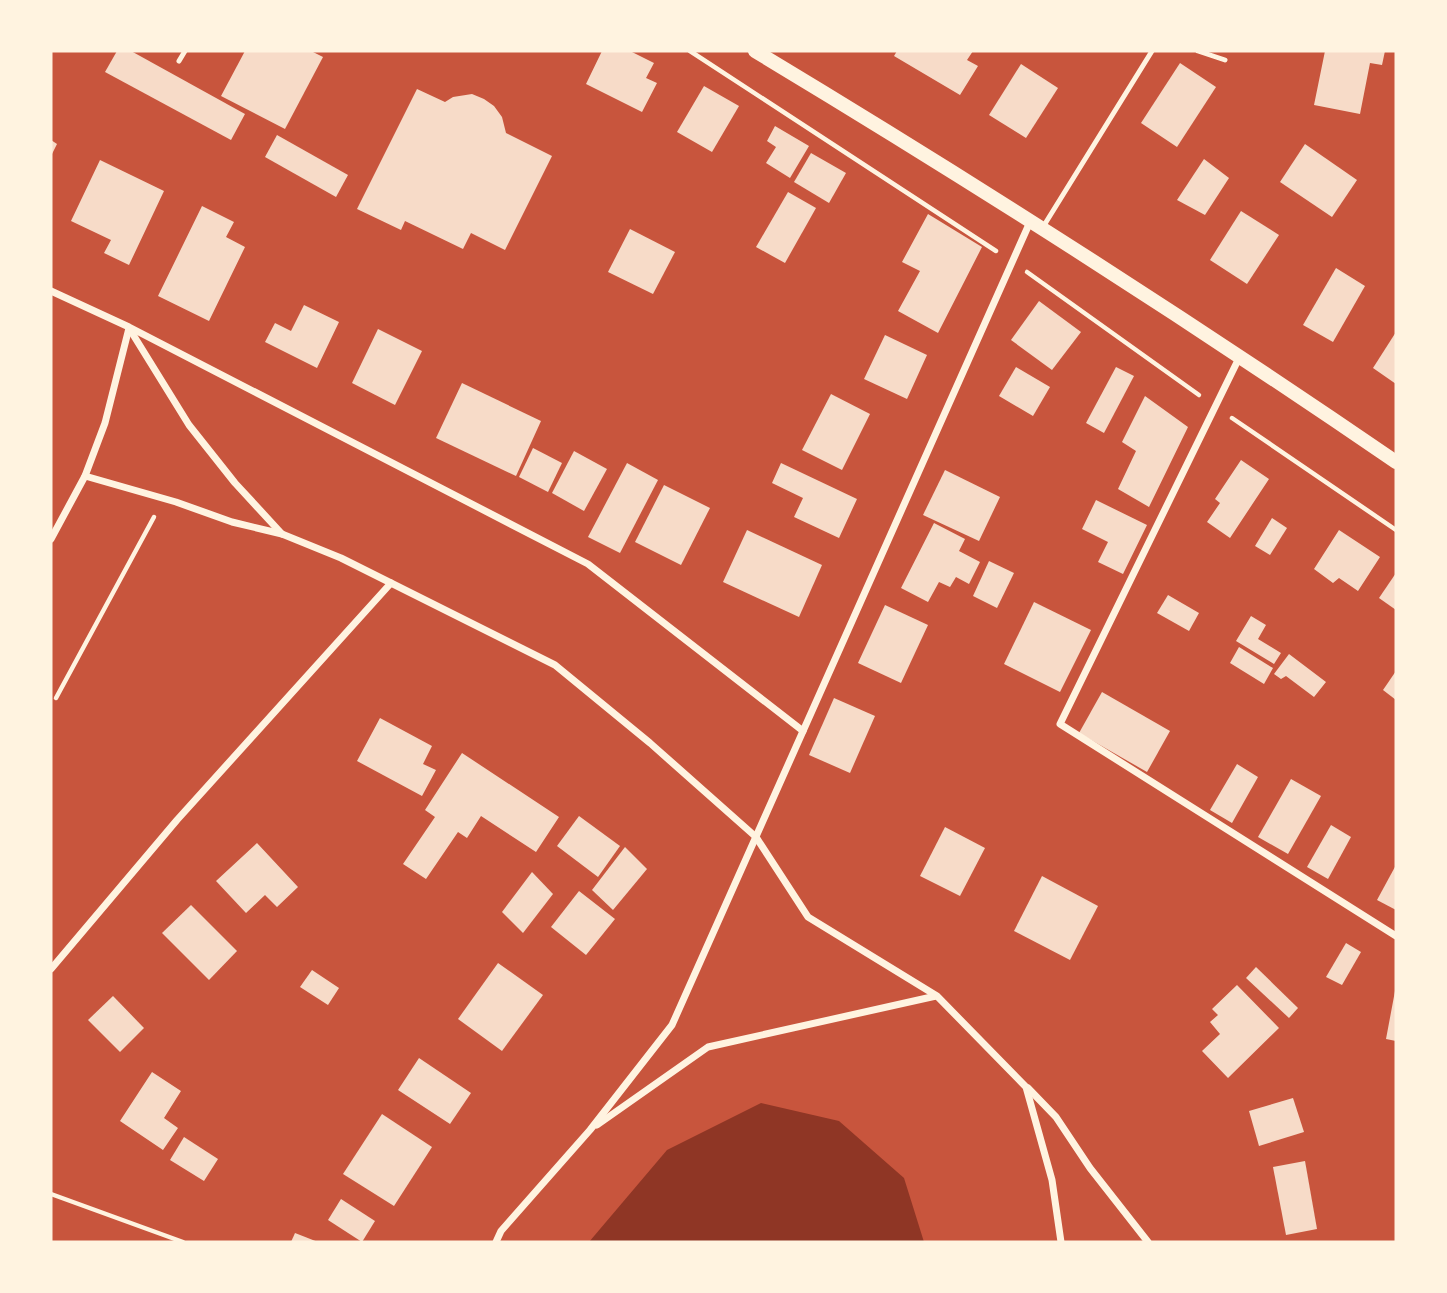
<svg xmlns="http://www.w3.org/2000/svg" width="1447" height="1293" viewBox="0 0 1447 1293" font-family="'Sofia Sans Condensed',sans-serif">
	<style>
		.water { fill: #8f3625 }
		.building { fill: #f7dbc8 }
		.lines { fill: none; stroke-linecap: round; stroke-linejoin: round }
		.path { stroke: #fff3e0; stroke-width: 4.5 }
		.service { stroke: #fff3e0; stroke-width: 5 }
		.minor { stroke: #fff3e0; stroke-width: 7 }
		.secondary { stroke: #fff3e0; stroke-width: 14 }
	</style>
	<rect width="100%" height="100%" fill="#c8553d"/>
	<polygon class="water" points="761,1103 839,1121 904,1178 924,1242 589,1242 667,1150"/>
	<g class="building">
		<polygon points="117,51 131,51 245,114 231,140 105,72"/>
		<polygon points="245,51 311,51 323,57 285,129 221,96"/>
		<polygon points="602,51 630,51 654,63 646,78 657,83 642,112 586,84"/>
		<polygon points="897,51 973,51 967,60 978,66 960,95 894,56"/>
		<polygon points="1325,51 1385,51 1382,65 1370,63 1360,114 1314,105"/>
		<polygon points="1180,63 1216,87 1177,147 1141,123"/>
		<polygon points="1021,64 1058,88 1026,138 989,115"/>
		<polygon points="704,86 739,106 712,152 677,132"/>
		<polygon points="417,89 445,102 453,97 472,94 484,99 494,106 502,117 506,133 552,156 505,250 471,233 463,249 405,221 401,230 357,209"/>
		<polygon points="775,126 809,146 790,178 766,163 776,147 767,141"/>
		<polygon points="277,135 348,175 336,197 265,157"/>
		<polygon points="51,140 57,144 51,156"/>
		<polygon points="1305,144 1357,180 1332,217 1280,182"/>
		<polygon points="811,153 846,173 829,203 794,182"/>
		<polygon points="1204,159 1229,178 1205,215 1177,200"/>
		<polygon points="100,160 164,191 129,265 104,253 111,240 71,221"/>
		<polygon points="788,192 816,208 785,263 756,247"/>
		<polygon points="202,206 234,222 226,237 245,247 209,321 158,296"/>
		<polygon points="1241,211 1279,235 1247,284 1210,260"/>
		<polygon points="928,214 982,247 938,333 898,311 920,271 902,262"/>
		<polygon points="630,229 675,252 653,294 608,272"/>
		<polygon points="1336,268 1365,286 1333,342 1303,325"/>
		<polygon points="1039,301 1081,332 1052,370 1011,340"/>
		<polygon points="304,305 339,322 317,368 265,342 275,323 291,331"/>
		<polygon points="378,329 422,351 395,405 352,383"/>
		<polygon points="1396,332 1396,384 1373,368"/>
		<polygon points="885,335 927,355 907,399 864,379"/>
		<polygon points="1016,367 1050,387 1033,416 999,396"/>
		<polygon points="1116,367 1134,376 1104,433 1086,423"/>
		<polygon points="462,383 541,421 516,476 436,438"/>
		<polygon points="831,394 870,414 842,470 802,450"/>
		<polygon points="1145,396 1188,427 1149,507 1118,489 1136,451 1122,442"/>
		<polygon points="533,448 562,463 548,492 519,477"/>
		<polygon points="574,451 607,469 584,511 552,493"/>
		<polygon points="1241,460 1269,479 1230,538 1207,522 1220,503 1215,499"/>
		<polygon points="627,463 658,480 620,553 588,537"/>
		<polygon points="781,463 857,499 839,538 794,517 803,498 772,483"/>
		<polygon points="945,470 1000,497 979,541 923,515"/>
		<polygon points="664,485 710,508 681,565 635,542"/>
		<polygon points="1096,500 1147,525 1123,574 1098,562 1108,542 1082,529"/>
		<polygon points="1272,518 1287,528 1270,555 1255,546"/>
		<polygon points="934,523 965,539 959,551 980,562 969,584 956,577 950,587 939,582 928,602 901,588"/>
		<polygon points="747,530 822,565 799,617 723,582"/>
		<polygon points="1339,530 1380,557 1358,591 1339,578 1333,583 1314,569"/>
		<polygon points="989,561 1014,573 997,608 973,596"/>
		<polygon points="1396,573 1396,610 1379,598"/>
		<polygon points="1168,595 1199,613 1189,631 1157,613"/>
		<polygon points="1034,602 1091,630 1060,692 1004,664"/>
		<polygon points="885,605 928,625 901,683 858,663"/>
		<polygon points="1251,616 1266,625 1258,639 1281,653 1274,664 1236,641"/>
		<polygon points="1239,647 1273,668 1264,684 1230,663"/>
		<polygon points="1289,654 1326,682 1314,697 1286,676 1281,679 1274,674"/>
		<polygon points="1396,671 1396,700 1383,690"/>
		<polygon points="1102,692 1170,731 1147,772 1079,733"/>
		<polygon points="834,698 875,716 850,773 809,755"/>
		<polygon points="380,718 432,746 423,764 436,770 422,796 357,761"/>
		<polygon points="462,753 559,817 536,852 481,816 467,838 458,832 426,879 403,864 435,817 425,810"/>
		<polygon points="1237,764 1258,777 1232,823 1210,810"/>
		<polygon points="1291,779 1321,796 1288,854 1258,837"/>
		<polygon points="579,816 620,846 598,877 557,846"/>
		<polygon points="1331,825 1351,837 1328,879 1307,867"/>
		<polygon points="945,827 985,848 960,896 920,876"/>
		<polygon points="257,843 298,887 277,907 265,895 246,913 216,881"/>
		<polygon points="625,847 647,869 613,910 592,890"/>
		<polygon points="1396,865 1396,910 1377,900"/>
		<polygon points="532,872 553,894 523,933 502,912"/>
		<polygon points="1042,876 1098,906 1070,960 1014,931"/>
		<polygon points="579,891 615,919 586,955 551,927"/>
		<polygon points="191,905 237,951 209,980 162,933"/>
		<polygon points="1346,943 1361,952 1342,985 1326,977"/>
		<polygon points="498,963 543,995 502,1051 458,1019"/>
		<polygon points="1256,967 1298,1008 1289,1018 1246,978"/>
		<polygon points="312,970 339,988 328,1005 300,987"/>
		<polygon points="1237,985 1279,1028 1228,1078 1202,1051 1220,1034 1210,1022 1218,1015 1212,1009"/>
		<polygon points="1395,991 1396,991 1396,1041 1386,1039"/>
		<polygon points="113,996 144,1028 120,1052 88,1020"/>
		<polygon points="419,1058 471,1093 450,1124 398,1090"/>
		<polygon points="152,1072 181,1091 164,1118 178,1128 163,1150 120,1121"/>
		<polygon points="1293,1098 1304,1132 1259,1146 1249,1111"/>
		<polygon points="382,1114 432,1147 394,1206 343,1174"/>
		<polygon points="184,1137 218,1159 204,1181 170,1160"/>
		<polygon points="1305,1161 1317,1229 1286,1235 1273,1167"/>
		<polygon points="341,1199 375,1221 362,1242 328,1220"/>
		<polygon points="295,1233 318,1242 291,1242"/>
	</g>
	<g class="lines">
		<g class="path">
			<polyline points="690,51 996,251"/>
			<polyline points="1027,272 1199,395"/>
			<polyline points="1232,418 1396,530"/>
			<polyline points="56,698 154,517"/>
			<polyline points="51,1194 183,1242"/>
		</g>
		<g class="service">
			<polyline points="1198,51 1225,60"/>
			<polyline points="179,61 185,51"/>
			<polyline points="1043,227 1152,51"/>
		</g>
		<g class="minor">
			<polyline points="51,291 129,327 588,564 803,731"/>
			<polyline points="129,328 189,425 235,483 282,534"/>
			<polyline points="1240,356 1060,724 1396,936"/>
			<polyline points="85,476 176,502 232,522 282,534 341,558 555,665 650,743 756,837 808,917 937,996 1026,1087 1052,1180 1061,1242"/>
			<polyline points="51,539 85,476 105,423 129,328"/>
			<polyline points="51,969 177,820 391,583"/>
			<polyline points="1028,1088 1056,1117 1090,1168 1148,1242"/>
			<polyline points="597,1125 708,1047 936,996"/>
			<polyline points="496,1242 501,1231 590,1130 672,1025 1030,222"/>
		</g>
		<path class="secondary" d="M 755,51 C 973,182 1187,319 1396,462"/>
	</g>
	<rect width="1447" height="1293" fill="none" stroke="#fff3e0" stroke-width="105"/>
</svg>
